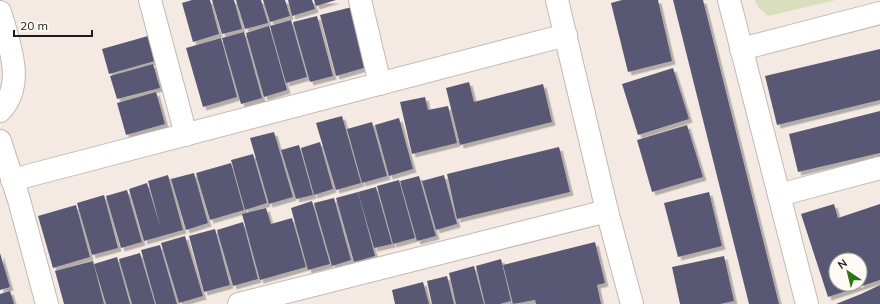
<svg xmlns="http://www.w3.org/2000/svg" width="880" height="304" viewBox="0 0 880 304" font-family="Mulish,sans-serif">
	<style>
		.green { fill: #d8debe }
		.building { fill: #595974; fill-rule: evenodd; filter: url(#shadow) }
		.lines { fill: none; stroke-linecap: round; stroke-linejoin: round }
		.street-casing { stroke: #c3b9b2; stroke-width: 24 }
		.street { stroke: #fff; stroke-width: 22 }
	</style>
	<defs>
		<filter id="shadow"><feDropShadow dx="3.5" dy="3.5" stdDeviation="0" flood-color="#0004"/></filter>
	</defs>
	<rect width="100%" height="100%" fill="#f5eae3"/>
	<polygon class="green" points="755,0 836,0 768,16 758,7"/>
	<g class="building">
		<polygon points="192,0 210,0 219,34 193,42 182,3"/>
		<polygon points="212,0 234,0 242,29 222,34"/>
		<polygon points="236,0 261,0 268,23 245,29"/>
		<polygon points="263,0 285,0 290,16 270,22"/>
		<polygon points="288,0 312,0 315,9 292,16"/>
		<polygon points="314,0 336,0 316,6"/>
		<polygon points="622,0 658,0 672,61 628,72 611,3"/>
		<polygon points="673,0 703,0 779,304 749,304"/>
		<polygon points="352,7 367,67 336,76 320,15"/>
		<polygon points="317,16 333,76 310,82 293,22"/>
		<polygon points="291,20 307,77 286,83 270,26"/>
		<polygon points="269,26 287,90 264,97 246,33"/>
		<polygon points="244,32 262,98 241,104 222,38"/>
		<polygon points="155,34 162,59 109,74 102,49"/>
		<polygon points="221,38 237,97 203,107 186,48"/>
		<polygon points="880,49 880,100 777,125 765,76"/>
		<polygon points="153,64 160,88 117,99 110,76"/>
		<polygon points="673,68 689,119 638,135 622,84"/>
		<polygon points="469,82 474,102 543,84 552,122 460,145 446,88"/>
		<polygon points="156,92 165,124 126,135 117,103"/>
		<polygon points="425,97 428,110 448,106 457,143 412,154 400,102"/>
		<polygon points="880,111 880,153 798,172 789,134"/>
		<polygon points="342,116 361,183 336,190 316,123"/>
		<polygon points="399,118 413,169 389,176 375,125"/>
		<polygon points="372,122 387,176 362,183 347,129"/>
		<polygon points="687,125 703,177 652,192 637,140"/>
		<polygon points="274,132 293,197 269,204 250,138"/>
		<polygon points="320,142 333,189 314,195 301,148"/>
		<polygon points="299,145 313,195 296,199 281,150"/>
		<polygon points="559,147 570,192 457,219 447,174"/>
		<polygon points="253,154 267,203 245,210 231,160"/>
		<polygon points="231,163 244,210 210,220 196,173"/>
		<polygon points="194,173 208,223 186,230 171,179"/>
		<polygon points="168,175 183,230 144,241 129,189 147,183 161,229 148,181"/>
		<polygon points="444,175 457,224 436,230 422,181"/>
		<polygon points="419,176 436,236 417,241 400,181"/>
		<polygon points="399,180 415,238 393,244 377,186"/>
		<polygon points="376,187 392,244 374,248 358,192"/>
		<polygon points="127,190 142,242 121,248 106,196"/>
		<polygon points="358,192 375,256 354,262 336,198"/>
		<polygon points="709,192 722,246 678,257 664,203"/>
		<polygon points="104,195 118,248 92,255 77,203"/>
		<polygon points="334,198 351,260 332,266 314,203"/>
		<polygon points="312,201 330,264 308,270 291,208"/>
		<path d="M 834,204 L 838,218 L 880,204 L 880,280 L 828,297 L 801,214 ZM 836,260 L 860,260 L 860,284 L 836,284 Z"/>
		<polygon points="76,205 90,257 53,268 38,216"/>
		<polygon points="266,208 271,224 292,218 306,267 260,280 242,214"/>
		<polygon points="243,222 258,279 233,286 217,230"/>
		<polygon points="215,229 230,285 204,292 189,236"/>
		<polygon points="185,236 203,296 179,303 161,243"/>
		<polygon points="595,242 605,283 597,285 601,304 536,304 535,300 513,304 503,265"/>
		<polygon points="160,245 177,304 156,304 141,250"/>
		<polygon points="0,253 10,287 0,290"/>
		<polygon points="140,253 155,304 132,304 119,259"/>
		<polygon points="724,256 734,301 720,304 680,304 672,267"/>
		<polygon points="117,257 130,304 106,304 94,264"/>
		<polygon points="501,259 511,301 500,304 485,304 476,266"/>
		<polygon points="93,261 104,304 64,304 55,271"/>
		<polygon points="474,266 484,304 456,304 449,273"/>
		<polygon points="447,276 454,304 432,304 427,281"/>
		<polygon points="423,282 429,304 395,304 392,290"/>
		<polygon points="880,285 880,304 836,304 861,294"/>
		<polygon points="10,291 14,304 0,304 0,294"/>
	</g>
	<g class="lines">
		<g class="street-casing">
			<g id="street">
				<polyline points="150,0 186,135"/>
				<polyline points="360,0 380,84"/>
				<polyline points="557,0 607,211 632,304"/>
				<polyline points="729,0 807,304"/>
				<path d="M 0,12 C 9,43 26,85 0,111"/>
				<polyline points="741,49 880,13"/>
				<polyline points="0,141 19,200 47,304"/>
				<polyline points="12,180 566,35"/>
				<polyline points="779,195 880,168"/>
				<polyline points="239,304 607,211"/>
			</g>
		</g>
		<use href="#street" class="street"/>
	</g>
	<g transform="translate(848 272) rotate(325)"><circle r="19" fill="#fff9f4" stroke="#a6a19d"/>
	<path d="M0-3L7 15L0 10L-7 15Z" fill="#2c7315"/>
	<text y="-6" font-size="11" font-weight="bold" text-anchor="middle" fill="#211d1a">N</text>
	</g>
	<path d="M14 30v6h78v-6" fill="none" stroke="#211d1a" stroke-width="2"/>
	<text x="20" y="30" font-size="12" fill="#211d1a" stroke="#fff9f4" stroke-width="3" paint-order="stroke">20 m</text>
</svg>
